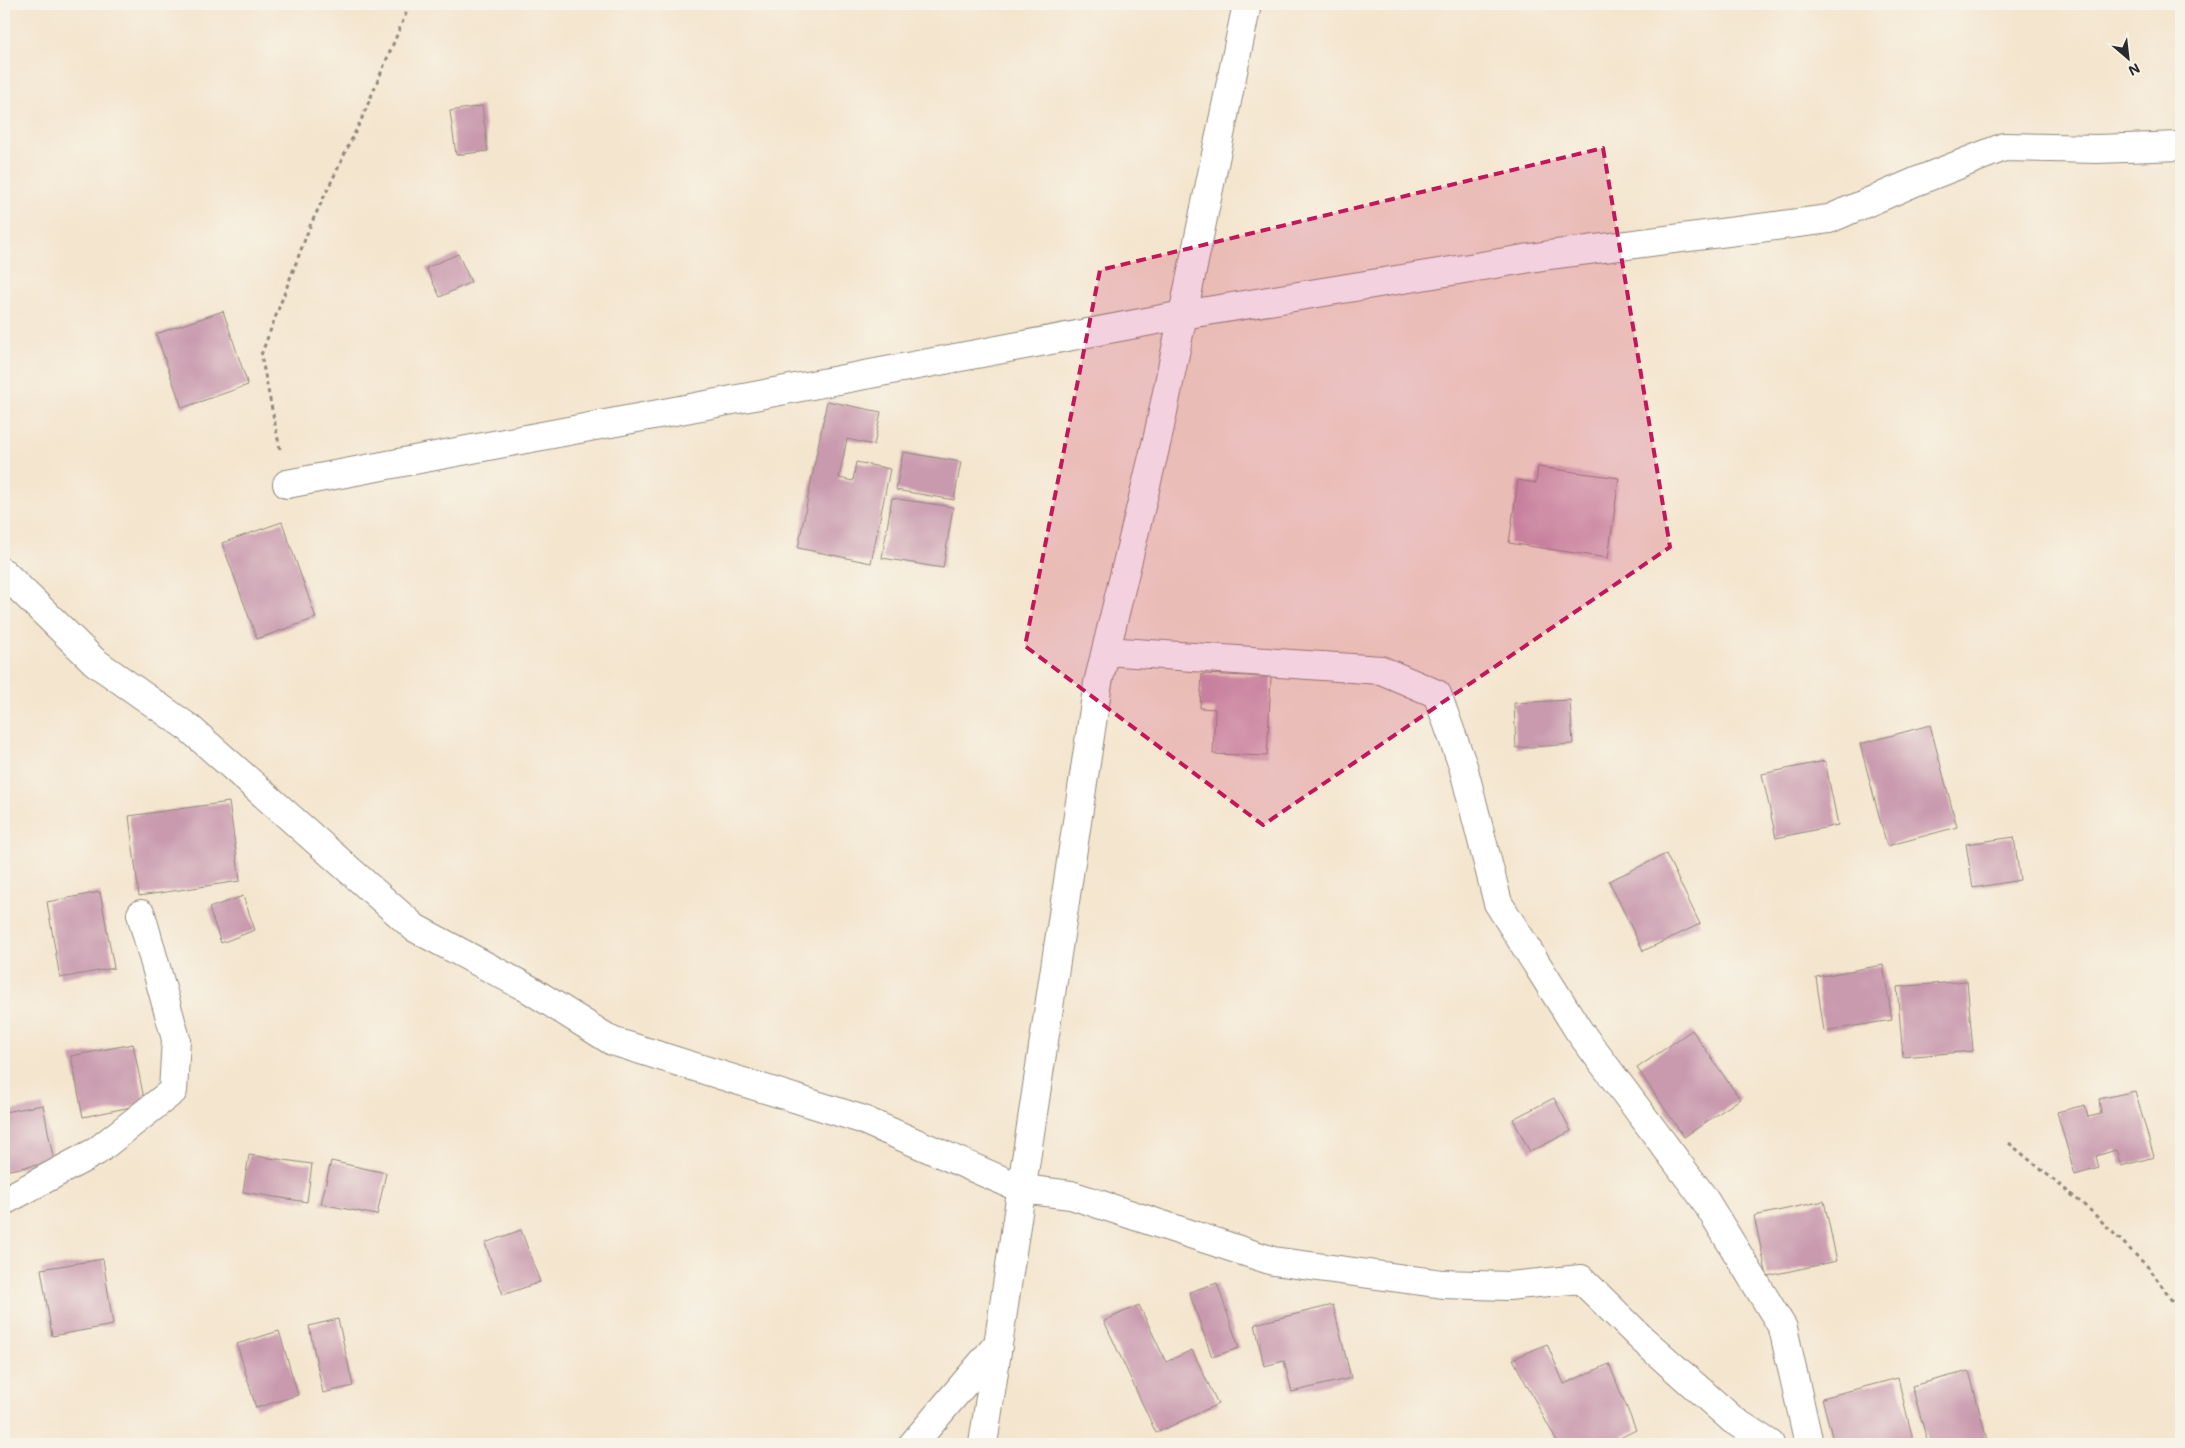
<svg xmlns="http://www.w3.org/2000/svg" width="2185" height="1448" viewBox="0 0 2185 1448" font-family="Mali,sans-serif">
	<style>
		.building { fill: #c99aae }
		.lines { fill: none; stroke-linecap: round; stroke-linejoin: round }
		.minor-casing { stroke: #90887c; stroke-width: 30 }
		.path { stroke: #90887c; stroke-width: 3; stroke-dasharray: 4 4; stroke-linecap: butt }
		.minor { stroke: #fff; stroke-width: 28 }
		.marked { fill: #c2185b; fill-opacity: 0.2; stroke: #c2185b; stroke-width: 4; stroke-dasharray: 10 6; stroke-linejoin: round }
	</style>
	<rect width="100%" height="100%" fill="#f7f3e8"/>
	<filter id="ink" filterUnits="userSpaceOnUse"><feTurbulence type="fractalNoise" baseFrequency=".02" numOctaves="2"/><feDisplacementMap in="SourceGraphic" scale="10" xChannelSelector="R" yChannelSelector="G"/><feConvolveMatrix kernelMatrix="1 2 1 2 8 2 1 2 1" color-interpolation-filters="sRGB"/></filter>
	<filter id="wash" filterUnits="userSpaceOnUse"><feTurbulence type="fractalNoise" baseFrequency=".0096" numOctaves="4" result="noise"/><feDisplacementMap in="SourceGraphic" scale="20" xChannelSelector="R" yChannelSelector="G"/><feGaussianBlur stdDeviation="1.12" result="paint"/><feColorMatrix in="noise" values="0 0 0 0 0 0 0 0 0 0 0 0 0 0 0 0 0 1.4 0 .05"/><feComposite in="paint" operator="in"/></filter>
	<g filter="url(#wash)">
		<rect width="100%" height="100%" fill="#f4e5ce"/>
		<g id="blocks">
			<g class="building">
				<polygon points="482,106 488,151 456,155 450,111"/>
				<polygon points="458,254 471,282 440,297 426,268"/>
				<polygon points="223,311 248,385 182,408 156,334"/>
				<polygon points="827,401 881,412 874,445 847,439 839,478 853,481 856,462 890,469 871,563 798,548"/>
				<polygon points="903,452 961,462 954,500 896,490"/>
				<polygon points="1538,467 1619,478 1608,558 1509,543 1518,480 1536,483"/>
				<polygon points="892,498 953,507 943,568 882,558"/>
				<polygon points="282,522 316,618 257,639 222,543"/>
				<polygon points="1202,674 1271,677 1267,756 1213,754 1215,709 1200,708"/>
				<polygon points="1570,700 1573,744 1516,748 1514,703"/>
				<polygon points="1930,725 1957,827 1887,846 1860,744"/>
				<polygon points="1825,761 1838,825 1776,838 1762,774"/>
				<polygon points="229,802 240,881 139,896 129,816"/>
				<polygon points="2014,837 2020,880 1973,888 1966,844"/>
				<polygon points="1666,854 1700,924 1643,951 1609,881"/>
				<polygon points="100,892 114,968 60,978 47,902"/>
				<polygon points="243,896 255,930 221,943 209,908"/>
				<polygon points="1883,965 1892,1020 1824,1031 1816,977"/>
				<polygon points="1967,981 1973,1051 1903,1057 1897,987"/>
				<polygon points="1692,1030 1740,1099 1684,1137 1637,1068"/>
				<polygon points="133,1044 145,1104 83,1117 71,1056"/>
				<polygon points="2135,1091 2154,1157 2121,1166 2116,1150 2096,1156 2099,1168 2075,1175 2057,1112 2085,1105 2088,1117 2101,1114 2099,1099"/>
				<polygon points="1554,1098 1571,1131 1530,1152 1513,1119"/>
				<polygon points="43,1105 54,1162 4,1171 4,1112"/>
				<polygon points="249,1155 312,1164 307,1202 243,1192"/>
				<polygon points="331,1161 386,1173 377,1215 321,1204"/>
				<polygon points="1824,1201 1837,1261 1767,1276 1754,1216"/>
				<polygon points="521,1230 540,1282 503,1295 485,1243"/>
				<polygon points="103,1259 113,1325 52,1336 41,1269"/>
				<polygon points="1217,1283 1239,1348 1212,1357 1189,1292"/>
				<polygon points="1139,1305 1166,1362 1192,1350 1218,1404 1156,1433 1104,1321"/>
				<polygon points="1333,1305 1351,1378 1292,1392 1284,1361 1264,1366 1255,1324"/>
				<polygon points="338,1319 353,1386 323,1393 309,1326"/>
				<polygon points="279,1331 298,1395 256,1408 237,1344"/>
				<polygon points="1547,1344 1564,1384 1609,1364 1636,1430 1608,1444 1558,1444 1513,1359"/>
				<polygon points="1969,1371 1988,1444 1928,1444 1912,1386"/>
				<polygon points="1898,1378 1914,1444 1834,1444 1822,1398"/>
			</g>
		</g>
	</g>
	<g filter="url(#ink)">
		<use href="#blocks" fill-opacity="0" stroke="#90887c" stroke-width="1"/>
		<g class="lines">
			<g class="minor-casing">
				<g id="minor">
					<polyline points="287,484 1183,315 1549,255 1829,219 1915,182 2004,147 2097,149 2181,146"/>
					<polyline points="4,573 95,662 189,728 415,928 529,989 612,1041 861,1119 1022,1189 1071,1195 1273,1261 1443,1284 1508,1286 1581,1279 1642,1339 1733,1420 1770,1444"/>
					<polyline points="1106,651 1381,670 1437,694 1463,766 1498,903 1579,1031 1703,1197 1783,1328 1809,1444"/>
					<polyline points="4,1201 97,1151 173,1091 176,1039 141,914"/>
					<polyline points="913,1444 998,1344"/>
					<polyline points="983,1444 1098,683 1158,436 1247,4"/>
				</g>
			</g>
			<g class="path">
				<polyline points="280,449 261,355 310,226 362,118 410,4"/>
				<polyline points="2009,1143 2090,1210 2150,1269 2181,1314"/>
			</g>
			<use href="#minor" class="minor"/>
		</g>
	</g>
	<path class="marked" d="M 1603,148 L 1670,547 L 1263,825 L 1025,646 L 1100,270 Z"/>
	<rect width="2185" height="1448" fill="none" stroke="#f7f3e8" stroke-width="20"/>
	<g transform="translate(2128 58) rotate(152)" stroke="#f7f3e8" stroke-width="4" paint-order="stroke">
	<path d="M0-4L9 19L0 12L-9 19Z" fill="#2b2b2b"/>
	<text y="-8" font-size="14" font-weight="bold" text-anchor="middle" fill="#2b2b2b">N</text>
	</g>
</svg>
